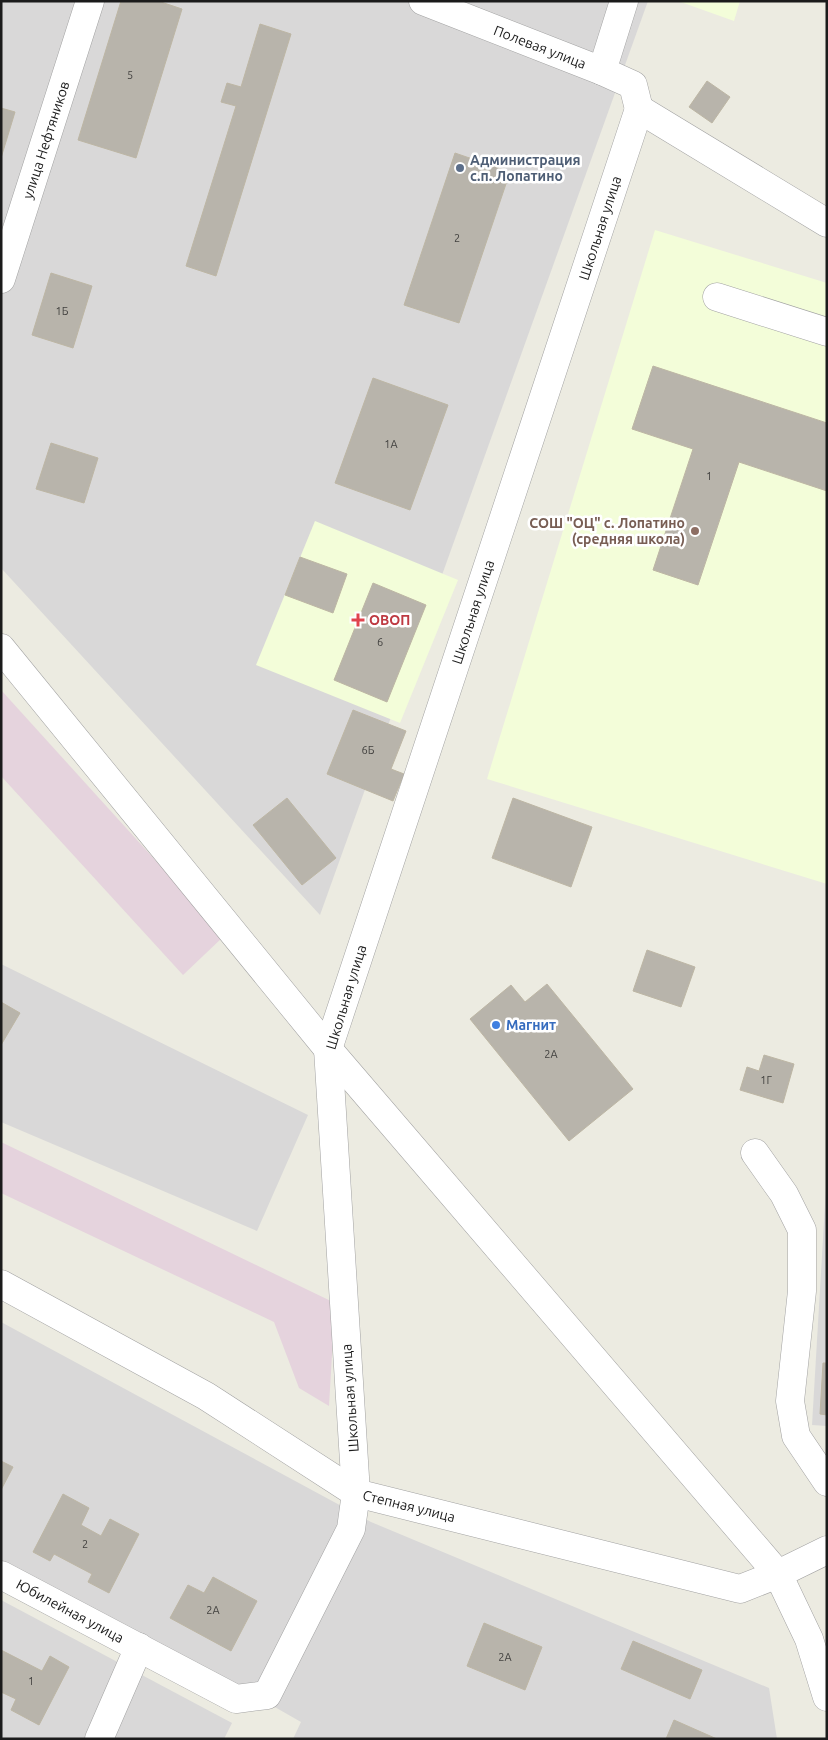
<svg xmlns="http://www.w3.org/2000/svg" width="828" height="1740" viewBox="0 0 828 1740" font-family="Ubuntu,sans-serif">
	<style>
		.residential { fill: #d9d8d8 }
		.industrial { fill: #e5d3dd }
		.education { fill: #f3fdd9 }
		.building { fill: #b8b4ab; stroke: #bdb6a4 }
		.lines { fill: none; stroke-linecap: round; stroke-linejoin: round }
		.minor-casing { stroke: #a2a2a2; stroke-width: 29 }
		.minor { stroke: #fff; stroke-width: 28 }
		.service-dot { fill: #5c6f8a; stroke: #fff; stroke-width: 2 }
		.education-dot { fill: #8d6e63; stroke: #fff; stroke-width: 2 }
		.health-dot { fill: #e0444e; stroke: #fff; stroke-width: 2 }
		.shop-dot { fill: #3f7fe0; stroke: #fff; stroke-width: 2 }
		.labels { text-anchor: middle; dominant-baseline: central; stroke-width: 5; stroke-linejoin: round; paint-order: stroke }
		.number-label { font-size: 11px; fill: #42413f }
		.street-label { font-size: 14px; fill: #1b1b1b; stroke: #fff }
		.service-label { font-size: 14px; font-weight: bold; fill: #4e5e75; stroke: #fff; text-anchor: start }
		.education-label { font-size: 14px; font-weight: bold; fill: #785e54; stroke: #fff; text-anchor: end }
		.health-label { font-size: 14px; font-weight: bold; fill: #be3a42; stroke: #fff; text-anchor: start }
		.shop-label { font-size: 14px; font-weight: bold; fill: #366cbe; stroke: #fff; text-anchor: start }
	</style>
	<rect width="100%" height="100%" fill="#ecebe1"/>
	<g class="residential">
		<polygon points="1,1 648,1 320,915 1,568"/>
		<polygon points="1,964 308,1115 257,1231 1,1122"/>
		<polygon points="827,1171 827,1426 812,1425"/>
		<polygon points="1,1322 371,1522 769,1688 777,1739 293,1739 301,1722 259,1698 1,1561"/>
		<polygon points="1,1600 232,1723 224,1739 1,1739"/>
	</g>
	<g class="industrial">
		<polygon points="1,690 224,936 183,975 1,776"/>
		<polygon points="1,1142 335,1303 329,1406 299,1388 274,1322 1,1193"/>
	</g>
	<g class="education">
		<polygon points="678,1 740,1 734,21"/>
		<polygon points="655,230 827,283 827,884 487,779"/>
		<polygon points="315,521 458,580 400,723 256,665"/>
	</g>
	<g class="building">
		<polygon points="121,1 158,1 182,9 136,158 78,140"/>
		<polygon points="260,24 291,34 216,276 186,266 236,106 221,102 227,83 241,87"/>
		<polygon points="707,81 730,97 712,123 689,107"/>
		<polygon points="1,108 15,112 1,158"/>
		<polygon points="455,153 510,172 459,323 404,305"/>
		<polygon points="51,273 92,286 73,348 32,335"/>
		<polygon points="653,366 827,423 827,491 739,462 698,585 653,570 693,449 632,429"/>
		<polygon points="373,378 448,405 410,510 335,483"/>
		<polygon points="51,443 98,458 84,503 36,489"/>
		<polygon points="300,557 347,574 333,613 285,595"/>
		<polygon points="373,583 426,605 387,702 334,680"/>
		<polygon points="353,710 406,731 391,769 404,774 393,801 327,774"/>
		<polygon points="287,798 336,858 302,885 253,825"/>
		<polygon points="513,798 592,827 571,887 492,858"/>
		<polygon points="647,950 695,967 681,1007 633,991"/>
		<polygon points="547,984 633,1089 569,1141 470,1019 511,985 525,1002"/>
		<polygon points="1,1002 20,1013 1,1045"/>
		<polygon points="764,1055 794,1064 783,1103 740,1090 747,1067 759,1071"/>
		<polygon points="823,1363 827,1363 827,1415 820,1414"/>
		<polygon points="1,1461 13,1467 1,1490"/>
		<polygon points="63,1494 89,1508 81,1525 101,1536 110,1519 139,1534 109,1593 88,1582 92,1574 54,1554 50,1561 33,1552"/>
		<polygon points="213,1577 257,1601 231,1651 170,1618 188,1585 204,1593"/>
		<polygon points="484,1623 542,1647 525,1690 467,1666"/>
		<polygon points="633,1641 702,1670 690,1699 621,1669"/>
		<polygon points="1,1650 42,1671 50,1656 69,1667 39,1725 11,1710 16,1699 1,1692"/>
		<polygon points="674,1720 717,1739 666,1739"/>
	</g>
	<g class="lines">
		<g class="minor-casing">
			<g id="minor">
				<polyline points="423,1 602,71 633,85 639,109"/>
				<polyline points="602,71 624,1"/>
				<polyline points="639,109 827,223"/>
				<polyline points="1,279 90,1"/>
				<polyline points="717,297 827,332"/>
				<polyline points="1,648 328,1049 778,1574 809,1639 827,1697"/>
				<polyline points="755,1153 784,1194 802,1230 802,1291 790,1401 796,1436 827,1482"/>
				<polyline points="1,1284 206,1396 356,1493 740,1589 778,1574 827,1550"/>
				<polyline points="1,1575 236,1699 267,1695 351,1529 356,1493 328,1049 639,109"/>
				<polyline points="99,1739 139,1647"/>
			</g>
		</g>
		<use href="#minor" class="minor"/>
	</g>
	<circle class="service-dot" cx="460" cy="168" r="5"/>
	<circle class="education-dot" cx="695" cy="531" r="5"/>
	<path class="health-dot" d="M355.5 612.5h5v5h5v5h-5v5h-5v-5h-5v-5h5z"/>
	<circle class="shop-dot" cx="496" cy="1025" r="5"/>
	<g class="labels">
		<g class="number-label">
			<text x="130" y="75">5</text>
			<text x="457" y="238">2</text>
			<text x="62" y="311">1Б</text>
			<text x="391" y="444">1А</text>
			<text x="709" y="476">1</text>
			<text x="380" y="642">6</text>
			<text x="368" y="750">6Б</text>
			<text x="551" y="1054">2А</text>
			<text x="766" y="1080">1Г</text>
			<text x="85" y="1544">2</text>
			<text x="213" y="1610">2А</text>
			<text x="505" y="1657">2А</text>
			<text x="31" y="1681">1</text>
		</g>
		<g class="street-label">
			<text transform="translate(540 47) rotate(21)">Полевая улица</text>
			<text transform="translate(46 140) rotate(-72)">улица Нефтяников</text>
			<text transform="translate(600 228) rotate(-72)">Школьная улица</text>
			<text transform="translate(473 612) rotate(-72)">Школьная улица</text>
			<text transform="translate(346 997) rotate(-73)">Школьная улица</text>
			<text transform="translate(350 1398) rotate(-94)">Школьная улица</text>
			<text transform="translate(409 1506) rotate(14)">Степная улица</text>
			<text transform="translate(70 1611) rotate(28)">Юбилейная улица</text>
		</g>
		<g class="service-label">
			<text x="470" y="160">Администрация<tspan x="470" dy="16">с.п. Лопатино</tspan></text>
		</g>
		<g class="education-label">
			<text x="685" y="523">СОШ "ОЦ" с. Лопатино<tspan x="685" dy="16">(средняя школа)</tspan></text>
		</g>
		<g class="health-label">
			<text x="369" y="620">ОВОП</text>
		</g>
		<g class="shop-label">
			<text x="506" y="1025">Магнит</text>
		</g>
	</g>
	<rect width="828" height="1740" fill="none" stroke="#1b1b1b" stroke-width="5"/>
</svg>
